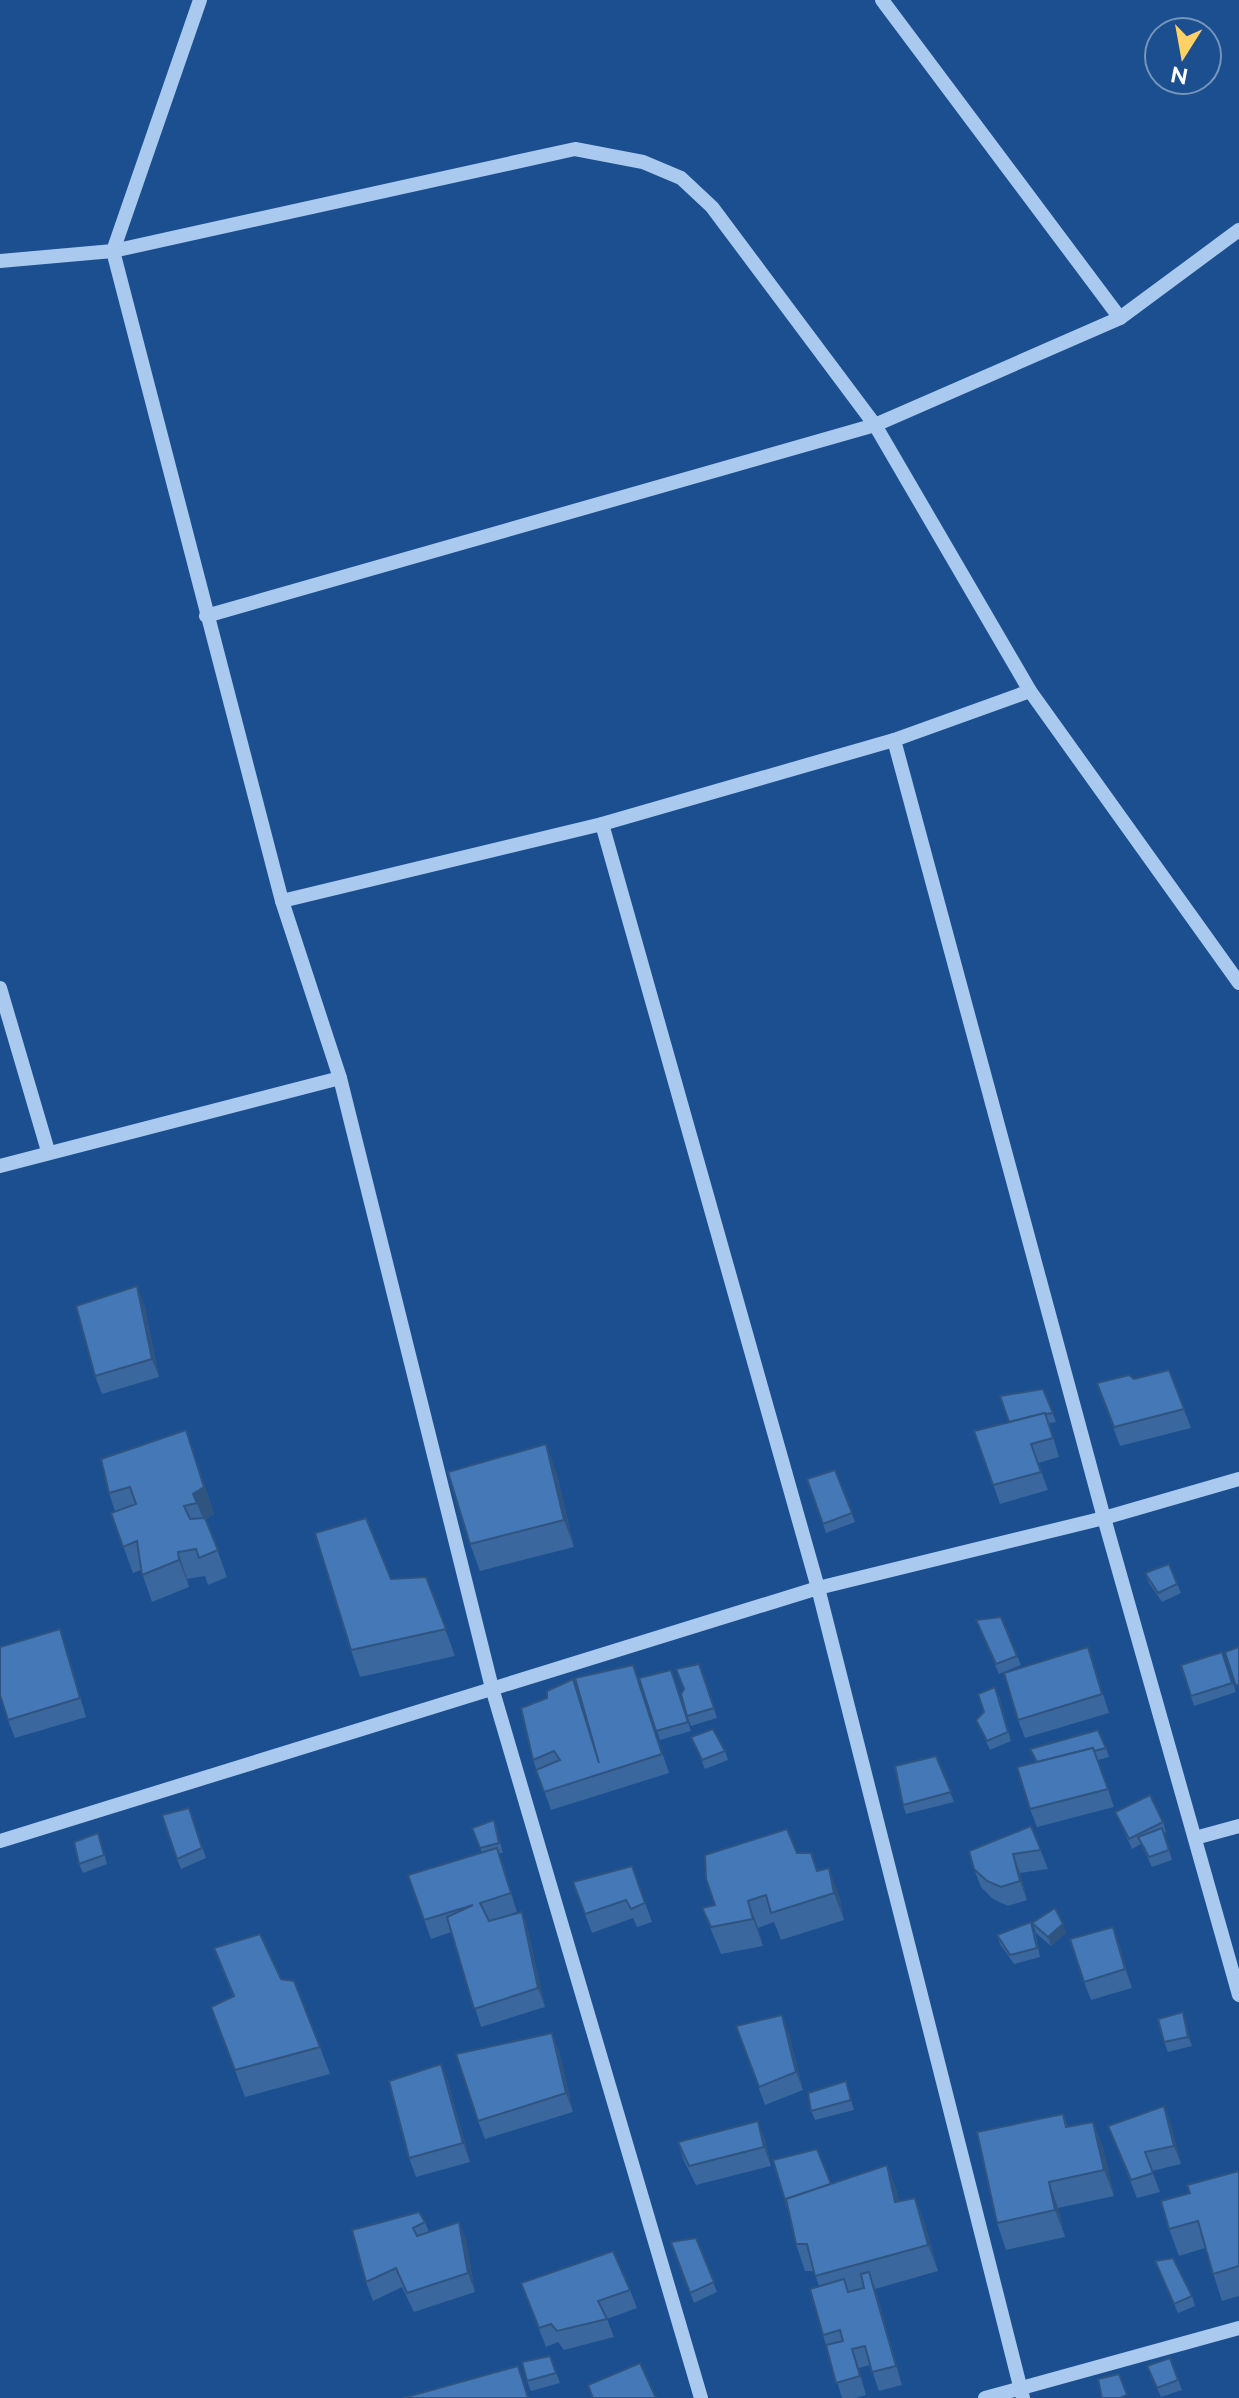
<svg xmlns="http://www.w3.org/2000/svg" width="1239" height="2398" viewBox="0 0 1239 2398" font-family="Raleway,sans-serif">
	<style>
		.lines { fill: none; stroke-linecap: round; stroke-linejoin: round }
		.minor { stroke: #a9c9ee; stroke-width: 14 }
		.wall { fill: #3a679d }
		.shaded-wall { fill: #305480 }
		.building { fill: #4478b7; stroke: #305480; stroke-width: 2 }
	</style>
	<rect width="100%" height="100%" fill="#1b4f8f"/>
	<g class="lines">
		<g class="minor">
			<polyline points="200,0 113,251 282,901 340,1078 492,1688 701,2398"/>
			<polyline points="882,0 1120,318"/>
			<polyline points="0,261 113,251 575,149 643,162 681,178 712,207 875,425 1030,691 1239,983"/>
			<polyline points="206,616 875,425 1120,318 1239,230"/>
			<polyline points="894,740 1104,1518 1239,1995"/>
			<polyline points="602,824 818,1588 1023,2398"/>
			<polyline points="282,901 602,824 894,740 1030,691"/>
			<polyline points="0,988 48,1151"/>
			<polyline points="0,1166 340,1078"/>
			<polyline points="1195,1838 1239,1826"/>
			<polyline points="0,1841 818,1588 1104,1518 1239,1479"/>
			<polyline points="985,2398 1239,2328"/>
		</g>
	</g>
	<g class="wall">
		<polygon points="144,1304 159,1377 102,1394 95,1376"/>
		<polygon points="1169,1370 1191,1428 1120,1446 1097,1383 1134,1379"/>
		<polygon points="1043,1389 1056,1422 1049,1423 1059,1457 1038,1463 1048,1490 1000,1504 974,1431 1009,1422"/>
		<polygon points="186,1430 214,1514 206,1519 227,1577 208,1585 205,1576 187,1579 189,1587 152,1602 141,1570 133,1573 111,1513 115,1511 109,1493"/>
		<polygon points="835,1470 855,1522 826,1533 807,1479"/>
		<polygon points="556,1471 574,1547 480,1571 470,1544"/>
		<polygon points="1169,1564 1181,1593 1162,1602 1149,1583 1145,1573"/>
		<polygon points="426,1577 455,1656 360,1677 351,1650 391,1579"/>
		<polygon points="1001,1617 1021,1665 999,1674 976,1620"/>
		<polygon points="66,1648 86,1717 15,1738 8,1720"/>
		<polygon points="1222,1652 1236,1692 1194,1706 1181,1665"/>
		<polygon points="699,1664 717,1718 691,1726 687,1716"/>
		<polygon points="1094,1666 1109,1713 1025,1738 1018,1720"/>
		<polygon points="671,1670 691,1731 660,1740 639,1678"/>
		<polygon points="573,1679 590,1731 639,1684 669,1773 551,1810 533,1760 547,1698"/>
		<polygon points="999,1696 1011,1741 990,1750 976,1720"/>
		<polygon points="691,1737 725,1751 728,1760 705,1769"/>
		<polygon points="1106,1748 1109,1757 1098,1760 1114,1807 1037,1827 1030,1809 1036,1763 1030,1749"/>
		<polygon points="936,1756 954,1802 906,1814 903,1805"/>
		<polygon points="189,1808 206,1858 181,1869 177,1859"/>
		<polygon points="1115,1812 1163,1822 1166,1832 1164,1833 1172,1860 1152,1867 1141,1844 1132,1849"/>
		<polygon points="494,1820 503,1853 499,1853 517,1912 488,1921 522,1912 528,1931 545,2007 481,2027 451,1932 431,1939 408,1875 482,1853 472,1828"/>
		<polygon points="1031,1826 1048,1869 1020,1873 1027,1900 1008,1906 993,1899 981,1887 974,1869"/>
		<polygon points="101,1842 107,1864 83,1873 79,1864"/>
		<polygon points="797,1853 817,1871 839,1895 844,1920 781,1940 774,1922 758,1928 763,1946 721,1954 702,1908 715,1905"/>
		<polygon points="632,1866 652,1922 637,1927 633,1918 592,1933 573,1882"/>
		<polygon points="1032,1923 1066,1933 1051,1946 1036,1933"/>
		<polygon points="1113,1927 1132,1988 1091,2000 1084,1982"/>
		<polygon points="1035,1932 1040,1957 1014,1964 1000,1944 997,1935"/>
		<polygon points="214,1948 281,1979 320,2047 330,2074 245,2097 211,2007 233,1997"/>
		<polygon points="1183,2012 1192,2046 1168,2052 1164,2042"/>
		<polygon points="736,2026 789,2034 803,2090 765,2105"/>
		<polygon points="559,2051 573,2112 485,2139 478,2121"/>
		<polygon points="441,2064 448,2082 470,2162 416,2177 409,2158"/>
		<polygon points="846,2081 854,2110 815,2120 811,2111"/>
		<polygon points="1164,2106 1171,2125 1181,2164 1152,2171 1160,2192 1137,2198 1108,2126"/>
		<polygon points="1063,2114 1068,2127 1093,2122 1103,2148 1114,2196 1058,2208 1065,2237 1006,2250 997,2223"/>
		<polygon points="758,2121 765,2140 771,2166 696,2185 684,2161 678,2142"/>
		<polygon points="887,2165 897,2192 899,2202 915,2198 925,2225 938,2271 875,2289 902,2385 879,2391 870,2365 859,2368 866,2395 855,2398 842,2398 823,2335 819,2286 814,2271 805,2271 796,2244 787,2207 831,2184"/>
		<polygon points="1239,2171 1239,2296 1222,2301 1205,2248 1179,2256 1169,2229 1190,2193"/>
		<polygon points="425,2222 429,2232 459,2222 466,2241 475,2292 414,2312 402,2287 373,2301 366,2282 352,2230"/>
		<polygon points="696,2238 717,2292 694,2303 671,2242"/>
		<polygon points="1155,2261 1192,2296 1195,2306 1178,2313"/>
		<polygon points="521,2283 630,2290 637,2308 607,2319 614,2337 564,2350 558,2342 546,2347"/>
		<polygon points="550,2356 560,2383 531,2391 527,2381"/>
		<polygon points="1170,2358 1182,2390 1161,2397 1147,2366"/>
	</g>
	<g class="shaded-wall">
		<polygon points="137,1286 144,1304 159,1377 152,1359"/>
		<polygon points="186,1430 214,1514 204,1520 193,1494"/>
		<polygon points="546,1444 556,1471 574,1547 564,1520"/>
		<polygon points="178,1552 187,1579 189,1587 179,1560"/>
		<polygon points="497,1848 504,1867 517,1912 511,1893"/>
		<polygon points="1013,1854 1020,1873 1027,1900 1020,1881"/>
		<polygon points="829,1868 839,1895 844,1920 834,1893"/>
		<polygon points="748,1901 758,1928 763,1946 753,1919"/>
		<polygon points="522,1912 528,1931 545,2007 538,1988"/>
		<polygon points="1063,1924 1066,1933 1051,1946 1048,1937"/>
		<polygon points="1113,1927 1120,1946 1132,1988 1125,1969"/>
		<polygon points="1183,2012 1186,2022 1192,2046 1188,2037"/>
		<polygon points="782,2015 789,2034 803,2090 796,2072"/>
		<polygon points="552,2033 559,2051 573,2112 566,2093"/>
		<polygon points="441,2064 448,2082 470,2162 463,2143"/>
		<polygon points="1164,2106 1171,2125 1181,2164 1174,2146"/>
		<polygon points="758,2121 765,2140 771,2166 764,2147"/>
		<polygon points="1093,2122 1103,2148 1114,2196 1104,2170"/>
		<polygon points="887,2165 897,2192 905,2229 895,2202"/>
		<polygon points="1049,2182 1058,2208 1065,2237 1055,2210"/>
		<polygon points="915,2198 925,2225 938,2271 928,2245"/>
		<polygon points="459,2222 466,2241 475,2292 468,2273"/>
		<polygon points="869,2272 876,2291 902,2385 896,2366"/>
		<polygon points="852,2349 859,2368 866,2395 860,2376"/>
	</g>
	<g class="building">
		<polygon points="137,1286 152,1359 95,1376 76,1306"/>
		<polygon points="1169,1370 1184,1409 1114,1427 1097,1383 1129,1375 1134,1379"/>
		<polygon points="1043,1389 1053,1413 1045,1414 1045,1413 1009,1422 1000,1396"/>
		<polygon points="1045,1413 1053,1438 1031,1444 1041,1472 993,1485 974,1431"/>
		<polygon points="186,1430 204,1487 193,1494 197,1503 184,1506 190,1519 205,1518 218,1550 199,1558 196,1549 178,1552 179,1560 142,1575 137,1541 123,1547 111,1513 136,1504 130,1487 109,1493 101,1459"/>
		<polygon points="546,1444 564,1520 470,1544 448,1472"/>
		<polygon points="835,1470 852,1513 823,1524 807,1479"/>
		<polygon points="366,1518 391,1579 426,1577 446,1629 351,1650 315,1533"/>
		<polygon points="1169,1564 1177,1584 1158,1593 1145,1573"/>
		<polygon points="1001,1617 1017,1656 996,1664 976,1620"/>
		<polygon points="60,1629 80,1698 8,1720 0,1695 0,1647"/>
		<polygon points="1088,1647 1102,1694 1018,1720 1004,1673"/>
		<polygon points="1239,1647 1239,1684 1236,1686 1225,1652"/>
		<polygon points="1222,1652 1232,1683 1191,1696 1181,1665"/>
		<polygon points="699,1664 714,1708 687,1716 681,1694 684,1689 676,1669"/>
		<polygon points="633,1665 662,1754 544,1792 536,1770 560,1760 554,1751 533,1760 521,1708 547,1698 547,1691 573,1679 599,1763 575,1678"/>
		<polygon points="671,1670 688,1722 656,1731 639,1678"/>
		<polygon points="995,1687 1008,1732 987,1741 976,1720 984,1712 978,1694"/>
		<polygon points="713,1729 725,1751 702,1760 691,1737"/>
		<polygon points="1098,1730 1106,1748 1094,1751 1093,1748 1037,1762 1030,1749"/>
		<polygon points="1093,1748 1108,1789 1030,1809 1017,1767"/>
		<polygon points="936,1756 951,1792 903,1805 895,1766"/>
		<polygon points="1150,1795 1163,1822 1129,1839 1115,1812"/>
		<polygon points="189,1808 202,1848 177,1859 162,1815"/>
		<polygon points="494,1820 499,1843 480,1848 472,1828"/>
		<polygon points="1031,1826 1041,1850 1013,1854 1020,1881 1001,1887 987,1881 974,1869 969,1851"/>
		<polygon points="1162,1828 1169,1850 1149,1857 1138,1837"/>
		<polygon points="787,1829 797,1853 811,1853 817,1871 829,1868 834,1893 771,1913 766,1895 748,1901 753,1919 711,1927 702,1908 715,1905 706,1879 705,1855"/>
		<polygon points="98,1833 104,1855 79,1864 74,1842"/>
		<polygon points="497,1848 511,1893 480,1903 489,1921 522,1912 538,1988 474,2009 447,1917 473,1905 424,1920 408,1875"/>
		<polygon points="632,1866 645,1903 631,1909 626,1900 585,1914 573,1882"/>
		<polygon points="1055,1908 1063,1924 1048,1937 1032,1923"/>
		<polygon points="1031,1922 1037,1948 1010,1955 997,1935"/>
		<polygon points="1113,1927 1125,1969 1084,1982 1070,1939"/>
		<polygon points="260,1934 281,1979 294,1981 320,2047 235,2070 211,2007 234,1996 214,1948"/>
		<polygon points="1183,2012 1188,2037 1164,2042 1158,2019"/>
		<polygon points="782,2015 796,2072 759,2087 736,2026"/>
		<polygon points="552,2033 566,2093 478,2121 456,2054"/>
		<polygon points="441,2064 463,2143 409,2158 389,2081"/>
		<polygon points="846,2081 851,2100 811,2111 808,2093"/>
		<polygon points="1164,2106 1174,2146 1145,2152 1153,2173 1131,2180 1108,2126"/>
		<polygon points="1063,2114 1066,2127 1093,2122 1104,2170 1049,2182 1055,2210 997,2223 977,2132"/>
		<polygon points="758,2121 764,2147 689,2166 678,2142"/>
		<polygon points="817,2149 831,2184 786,2199 787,2207 773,2160"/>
		<polygon points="887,2165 895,2202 915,2198 928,2245 815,2276 807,2244 796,2244 786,2199"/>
		<polygon points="1239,2171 1239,2266 1213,2274 1198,2221 1169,2229 1161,2201 1190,2193 1187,2185"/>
		<polygon points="419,2212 425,2222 413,2228 417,2236 459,2222 468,2273 407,2293 396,2268 366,2282 352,2230"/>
		<polygon points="696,2238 714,2282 690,2293 671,2242"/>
		<polygon points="613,2251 630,2290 598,2301 607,2319 557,2331 551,2324 539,2328 521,2283"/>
		<polygon points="1173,2258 1192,2296 1174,2304 1155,2261"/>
		<polygon points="869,2272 896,2366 872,2372 865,2346 852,2349 860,2376 836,2383 826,2345 843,2341 840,2330 823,2335 810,2289 844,2279 848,2292 864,2288 861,2274"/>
		<polygon points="550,2356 556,2373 527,2381 522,2362"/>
		<polygon points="1170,2358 1178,2380 1157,2388 1147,2366"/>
		<polygon points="640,2363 656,2398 593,2398 588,2385"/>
		<polygon points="518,2366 528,2398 403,2398"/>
		<polygon points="1119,2374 1127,2395 1120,2398 1102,2398 1098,2379"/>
	</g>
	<g transform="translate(1183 56) rotate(191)"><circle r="38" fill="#1b4f8f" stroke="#7695bc" stroke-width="2"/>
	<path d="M0-6L14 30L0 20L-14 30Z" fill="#ffd166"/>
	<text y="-12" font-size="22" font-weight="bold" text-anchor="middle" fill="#ffffff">N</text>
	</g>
</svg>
